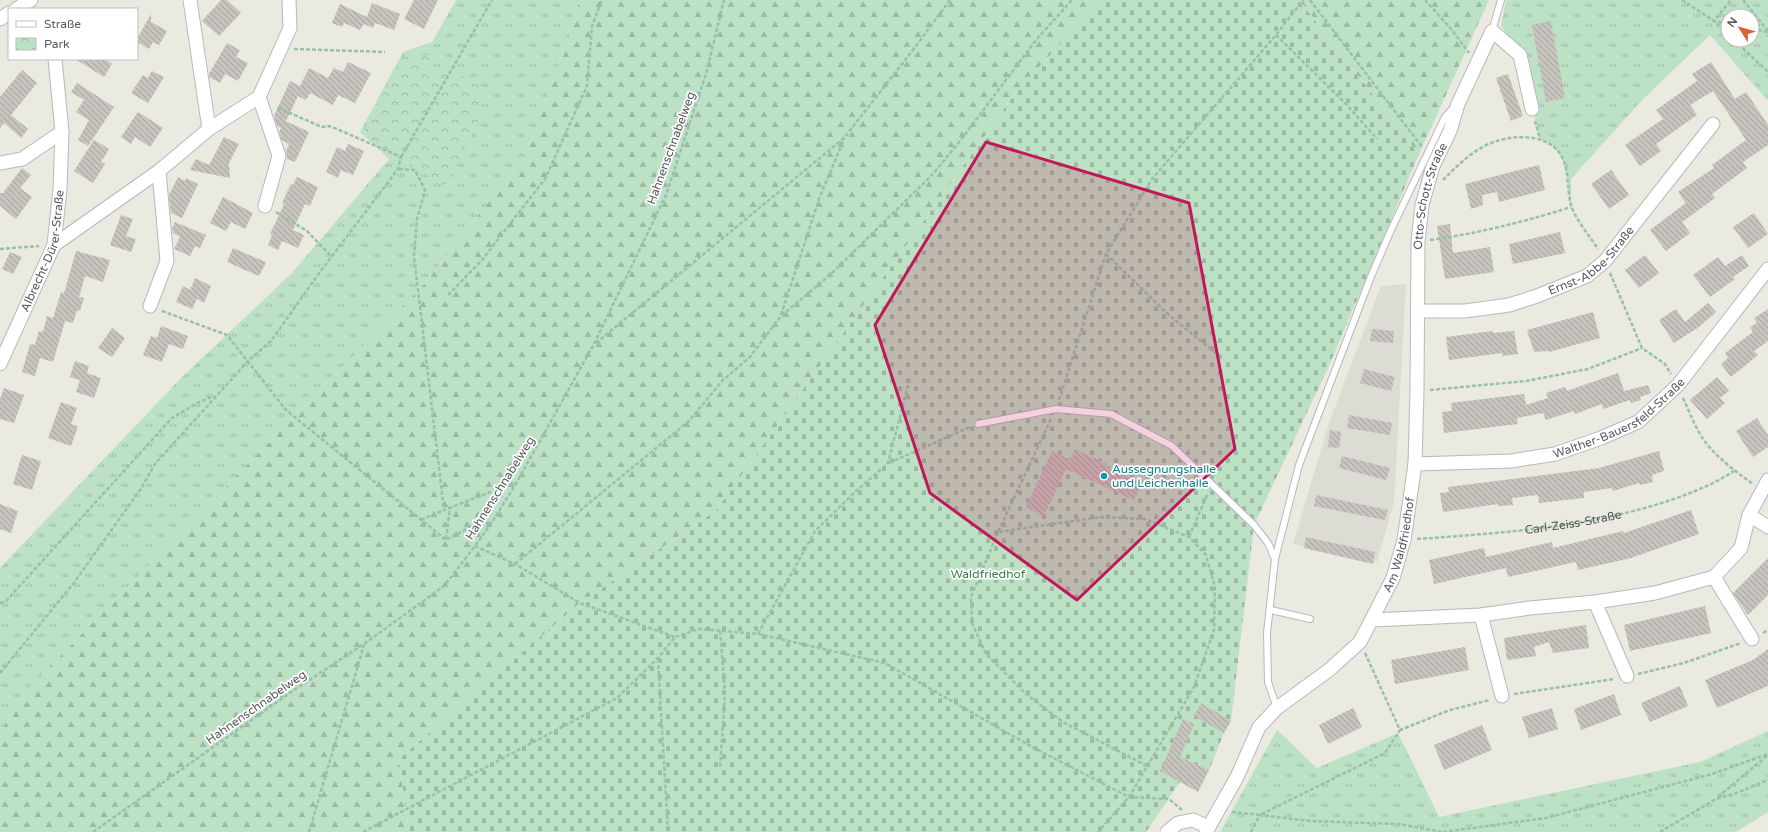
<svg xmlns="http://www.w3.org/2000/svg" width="1768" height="832" viewBox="0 0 1768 832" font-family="'Varela Round',sans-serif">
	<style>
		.industrial { fill: #dcdbd4 }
		.grass { fill: url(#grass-tufts); fill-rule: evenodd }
		.forest { fill: url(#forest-firs) }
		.cemetery { fill: url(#cemetery-stones) }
		.park { fill: url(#park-crowns) }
		.building { fill: url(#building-back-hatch) }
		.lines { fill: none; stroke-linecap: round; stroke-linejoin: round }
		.lane-casing { stroke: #b7b8be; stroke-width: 8 }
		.street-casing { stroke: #b7b8be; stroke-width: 15 }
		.path { stroke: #98c0ac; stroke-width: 2.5; stroke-dasharray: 4 2; stroke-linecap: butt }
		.lane { stroke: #fff; stroke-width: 6 }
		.street { stroke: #fff; stroke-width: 13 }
		.marked { fill: #c2185b; fill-opacity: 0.2; stroke: #c2185b; stroke-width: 3; stroke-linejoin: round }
		.culture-dot { fill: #0f9aa8; stroke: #fff; stroke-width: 1.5 }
		.labels { text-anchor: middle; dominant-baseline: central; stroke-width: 3.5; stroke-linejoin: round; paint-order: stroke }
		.street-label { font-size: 12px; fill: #585a5f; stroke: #fff }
		.culture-label { font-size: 12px; fill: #0d838f; stroke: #fff; text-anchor: start }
		.park-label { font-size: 12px; fill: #3a7d4b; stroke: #fff }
	</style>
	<defs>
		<pattern id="grass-tufts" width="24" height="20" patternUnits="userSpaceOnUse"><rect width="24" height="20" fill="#bde1c5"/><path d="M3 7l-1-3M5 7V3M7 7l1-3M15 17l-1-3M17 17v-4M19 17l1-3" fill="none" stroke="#9cb9a3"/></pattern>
		<pattern id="forest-firs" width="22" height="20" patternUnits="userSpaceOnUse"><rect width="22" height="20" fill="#bde1c5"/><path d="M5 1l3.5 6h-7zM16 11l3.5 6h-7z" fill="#9cb9a3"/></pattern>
		<pattern id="cemetery-stones" width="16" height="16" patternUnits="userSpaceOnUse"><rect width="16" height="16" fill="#bde1c5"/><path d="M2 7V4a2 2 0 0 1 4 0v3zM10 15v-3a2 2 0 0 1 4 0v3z" fill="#9cb9a3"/></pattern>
		<pattern id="park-crowns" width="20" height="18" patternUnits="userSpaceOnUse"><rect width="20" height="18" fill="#bde1c5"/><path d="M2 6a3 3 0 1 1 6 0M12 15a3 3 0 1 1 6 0" fill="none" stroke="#9cb9a3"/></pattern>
		<pattern id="building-back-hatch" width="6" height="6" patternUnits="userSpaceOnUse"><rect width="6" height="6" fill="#c6c4bc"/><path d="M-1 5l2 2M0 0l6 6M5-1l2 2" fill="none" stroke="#a4a29c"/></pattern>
	</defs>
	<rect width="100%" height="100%" fill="#eaeae0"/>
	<polygon class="industrial" points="1406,284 1394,502 1377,562 1293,544 1329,423 1381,286"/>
	<g class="grass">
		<polygon points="456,0 581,0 527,153 426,282 28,689 0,732 0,568 182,377 292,273 389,159 360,132 403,52 432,42"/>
		<path d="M 1506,0 L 1768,0 L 1768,101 L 1710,35 L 1643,99 L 1571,179 L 1571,207 C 1567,182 1569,148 1540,139 L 1520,55 L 1501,25 ZM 1728,16 L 1752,16 L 1752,40 L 1728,40 Z"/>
		<polygon points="1277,730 1317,768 1398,733 1439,817 1700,762 1768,731 1768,812 1736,832 1220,832"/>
	</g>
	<g class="forest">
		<polygon points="581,0 1101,0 1017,91 716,511 580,603 399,759 409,832 0,832 0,732 28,689 426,282 527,153"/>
		<polygon points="1299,0 1489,0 1419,154 1301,2"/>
	</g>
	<polygon class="cemetery" points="1101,0 1299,0 1419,154 1328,368 1254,525 1231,721 1224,733 1209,770 1180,782 1146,832 409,832 399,759 580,603 716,511 1017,91"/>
	<polygon class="park" points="429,55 430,72 459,74 482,88 477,125 444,186 362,134 402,57"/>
	<g class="building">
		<polygon points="221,0 227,0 241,13 219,36 202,21"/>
		<polygon points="414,0 438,0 424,29 404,19"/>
		<polygon points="372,3 400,14 394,30 375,23 373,28 364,24 360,30 344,23 342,27 332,23 340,4 367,17"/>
		<polygon points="151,14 151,22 167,31 159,45 153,42 149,49 137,42 137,39"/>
		<polygon points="1551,21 1565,98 1546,102 1532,25"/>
		<polygon points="227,43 240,50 236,57 248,63 238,81 225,74 220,83 209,77 209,74"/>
		<polygon points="75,59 105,59 112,64 104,77"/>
		<polygon points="348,62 371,73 355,103 338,95 333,105 310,93 306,100 298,96 286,121 309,132 295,162 287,159 286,151 289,144 282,140 279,132 281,128 277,126 274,116 290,81 300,86 309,68 328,78 334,68 343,72"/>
		<polygon points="1711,62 1735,99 1746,92 1768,125 1768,145 1743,162 1747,168 1712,194 1715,198 1682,222 1690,233 1666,251 1650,230 1686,203 1678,192 1714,168 1712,165 1746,140 1713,91 1690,105 1697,115 1656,144 1661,151 1640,166 1625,145 1663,119 1656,110 1697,81 1692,74"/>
		<polygon points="22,70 37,83 11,115 28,129 21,138 4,123 0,128 0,97"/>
		<polygon points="152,71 164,77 148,103 131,93 143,75 148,78"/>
		<polygon points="1508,74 1523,116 1511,121 1496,78"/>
		<polygon points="77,83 114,107 88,146 78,140 89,120 76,112 84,100 71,92"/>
		<polygon points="138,112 163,128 150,147 135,137 131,144 121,137"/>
		<polygon points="224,137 239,144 229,163 230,178 190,170 196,159 209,165"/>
		<polygon points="94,140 109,149 101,162 105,164 93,183 74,171"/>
		<polygon points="348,144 364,151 353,175 341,170 338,178 326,172 337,147 345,151"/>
		<polygon points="1539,165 1545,190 1499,202 1497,192 1482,195 1483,205 1471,209 1465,184"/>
		<polygon points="22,168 31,175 20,188 32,197 16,219 0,206 0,193 3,193"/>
		<polygon points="1611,170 1629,195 1609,209 1591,184"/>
		<polygon points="178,177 185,181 186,178 198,184 182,218 171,213 169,195"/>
		<polygon points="297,177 318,187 310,206 305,204 293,230 304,235 298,248 282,241 278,250 268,245 272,235 270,234 284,204 282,203 291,184 293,185"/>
		<polygon points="223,197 253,213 245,229 231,222 226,231 210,223"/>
		<polygon points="1754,213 1768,234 1748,248 1733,227"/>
		<polygon points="121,215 133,219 126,236 136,239 131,252 110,245"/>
		<polygon points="175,222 206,235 200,248 195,246 190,256 174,249 180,237 173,233 172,228"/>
		<polygon points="1450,224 1453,253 1490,247 1494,272 1445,279 1437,226"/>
		<polygon points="1560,232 1565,253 1513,264 1509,244"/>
		<polygon points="233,248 266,262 259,276 227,262"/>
		<polygon points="76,251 110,260 103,282 85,276 79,297 84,298 80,311 77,310 73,323 65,321 53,362 40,358 35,376 22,372 30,344 35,345 39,331 43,332 47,316 53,318 61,292 64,293"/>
		<polygon points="10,252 22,257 13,274 2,269"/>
		<polygon points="1645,255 1659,273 1639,288 1625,270"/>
		<polygon points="1742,255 1749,266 1733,277 1735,279 1710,297 1693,275 1718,257 1725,266"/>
		<polygon points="195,278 211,286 204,303 197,299 192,309 176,302 183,286 190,290"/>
		<polygon points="1708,303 1716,312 1699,327 1674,343 1659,320 1676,309 1685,322"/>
		<polygon points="1768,309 1768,341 1754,351 1758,355 1731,377 1721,364 1728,358 1725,353 1753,332 1750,327 1757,323 1754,318"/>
		<polygon points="1593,312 1600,338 1549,352 1548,351 1534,352 1527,330"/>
		<polygon points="161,326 188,336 183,349 169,344 162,362 143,355 151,336 157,338"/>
		<polygon points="112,328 125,338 112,357 98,348"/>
		<polygon points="1372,329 1394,331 1393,343 1370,341"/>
		<polygon points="1493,331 1493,333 1514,331 1518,354 1502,356 1502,353 1449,360 1446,337"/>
		<polygon points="75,361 89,366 87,373 101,378 94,398 76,392 80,380 70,377"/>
		<polygon points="1364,369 1395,377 1391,391 1360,383"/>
		<polygon points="1618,373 1624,391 1648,385 1651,393 1640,397 1641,400 1631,403 1630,400 1603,409 1602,404 1575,414 1574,411 1546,420 1543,413 1517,418 1518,424 1444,433 1442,412 1452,411 1451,403 1524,394 1526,405 1548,398 1546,393 1565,387 1567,391"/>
		<polygon points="1717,377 1729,391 1720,398 1725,403 1707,419 1690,400"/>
		<polygon points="4,388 24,395 14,423 0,419 0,399"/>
		<polygon points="61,402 77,408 71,424 78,426 71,446 48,438"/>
		<polygon points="1349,415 1392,423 1390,435 1347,428"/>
		<polygon points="1757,418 1768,435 1768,447 1753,457 1736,431"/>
		<polygon points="1330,430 1341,432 1339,448 1328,447"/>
		<polygon points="1075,449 1107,464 1106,467 1142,483 1134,500 1066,469 1044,516 1026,507 1052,451 1070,460"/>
		<polygon points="1659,451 1664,471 1652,475 1653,482 1640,485 1639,483 1613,491 1612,488 1584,492 1584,498 1539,503 1538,495 1512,498 1513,505 1498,506 1498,504 1443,512 1440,493 1449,492 1448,487 1599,468"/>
		<polygon points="22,455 41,461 32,490 13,484"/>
		<polygon points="1342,456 1390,468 1386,480 1339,468"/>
		<polygon points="1316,495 1388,510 1385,520 1314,506"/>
		<polygon points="0,504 18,511 11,533 0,529"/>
		<polygon points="1691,510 1699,534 1631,558 1578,570 1576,562 1508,577 1506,568 1434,584 1429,560 1484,548 1486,557 1552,542 1553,548 1623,531 1624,533"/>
		<polygon points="1306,537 1375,552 1373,564 1304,548"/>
		<polygon points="1768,558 1768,595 1748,615 1733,593"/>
		<polygon points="1705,606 1711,633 1630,651 1624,625"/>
		<polygon points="1586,625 1589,648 1553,653 1549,642 1534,647 1536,656 1507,660 1504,638"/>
		<polygon points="1465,647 1469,670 1395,684 1391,660"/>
		<polygon points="1768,649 1768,686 1717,708 1705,680 1753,660"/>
		<polygon points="1680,686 1688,706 1650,722 1641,703"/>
		<polygon points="1614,694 1621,715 1581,730 1574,709"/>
		<polygon points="1201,703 1231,721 1224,733 1194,716"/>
		<polygon points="1353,708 1362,727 1328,744 1319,725"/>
		<polygon points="1552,708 1558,729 1529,738 1522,717"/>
		<polygon points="1183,719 1194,724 1180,757 1209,770 1198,792 1160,771"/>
		<polygon points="1482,725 1492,750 1444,770 1434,745"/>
	</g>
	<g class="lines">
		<g class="lane-casing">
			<g id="lane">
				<polyline points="1492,31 1501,0"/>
				<polyline points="978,424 1056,409 1111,414 1172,446 1254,525 1268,543 1275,559"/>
				<polyline points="1271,610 1310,619"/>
				<polyline points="1277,708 1268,682 1267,633 1275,559 1299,465 1370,279 1391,230 1445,117 1455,106"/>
			</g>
		</g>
		<g class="street-casing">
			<g id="street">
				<polyline points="190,0 209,129"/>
				<polyline points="16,9 31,0"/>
				<polyline points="0,19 9,13"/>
				<polyline points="259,97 279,156 265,206"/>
				<polyline points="0,163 22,159 62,132"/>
				<polyline points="54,245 159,171 209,129 259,97 290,28 289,0"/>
				<polyline points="150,306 167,261 159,171"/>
				<path id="s2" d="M 1418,311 L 1465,311 L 1509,305 L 1537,296 L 1587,276 L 1605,261 L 1713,124"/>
				<path id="s3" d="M 0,364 L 54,245 L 60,189 L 62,132 L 55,59"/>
				<path id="s4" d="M 1415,464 L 1511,461 L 1555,454 L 1601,438 L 1638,422 L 1678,385 L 1768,269"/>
				<polyline points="1749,515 1768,527"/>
				<polyline points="1714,577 1752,639"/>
				<polyline points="1595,602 1627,676"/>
				<polyline points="1481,615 1502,696"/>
				<polyline points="1372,620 1481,615 1530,608 1595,602 1655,593 1714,577 1741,548 1749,515 1768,480"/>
				<polyline points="1167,832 1178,823 1193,820 1208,827"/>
				<path id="s5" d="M 1206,832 L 1237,777 L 1259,727 L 1277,708 L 1329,670 L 1360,642 L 1393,578 L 1404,540 L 1415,464 L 1417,391 L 1418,242 L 1422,205 L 1433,166 L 1450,131 L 1458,104 L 1492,31 L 1520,55 L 1532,109"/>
			</g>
		</g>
		<g class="path">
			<polyline points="1310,0 1422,147"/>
			<polyline points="1425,0 1452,30 1469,53"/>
			<polyline points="1682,0 1714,21 1728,35"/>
			<polyline points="1743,0 1768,31"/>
			<polyline points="1728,24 1714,21 1731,0"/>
			<polyline points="1752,29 1768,32"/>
			<polyline points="1276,35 1346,104 1377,139"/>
			<polyline points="1734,40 1768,72"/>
			<polyline points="294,49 385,52"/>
			<polyline points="1535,121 1540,139"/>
			<polyline points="401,157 492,0"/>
			<polyline points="399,169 415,170 425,190 417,219 414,256 444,510 516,482"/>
			<path d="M 1443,180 C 1457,166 1473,150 1491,143 C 1514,134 1549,133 1562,157 C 1569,169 1567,191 1571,205 C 1574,217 1591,238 1598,249"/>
			<polyline points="276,212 307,231 332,257"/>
			<path d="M 1430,240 C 1479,233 1524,222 1571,207"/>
			<polyline points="0,249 39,246"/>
			<polyline points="1106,254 1170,316 1222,358"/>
			<polyline points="1610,273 1642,348 1665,364 1671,374"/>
			<polyline points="448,295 482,260 545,179 587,86 592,26 602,0"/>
			<polyline points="162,311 227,335 286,410 446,540 472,526 492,522"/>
			<polyline points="781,315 819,199 844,139"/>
			<polyline points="596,343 844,138 913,50 950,0"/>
			<polyline points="1430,390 1526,381 1588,369 1642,348"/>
			<path d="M 1683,398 C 1690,413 1696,430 1706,443 C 1719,459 1736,472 1753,484"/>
			<polyline points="1059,400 1106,254 1152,179 1276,35 1303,0"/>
			<polyline points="1051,419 998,532 1102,517 1145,519 1189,537 1206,555 1215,587 1214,630 1194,687 1129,797 1098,832"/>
			<polyline points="889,463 970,427"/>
			<polyline points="421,520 444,510"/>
			<polyline points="998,532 971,597 972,623 986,654 1026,694 1063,722 1147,766"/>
			<polyline points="1189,537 1208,493"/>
			<polyline points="446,539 450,507"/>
			<path id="s1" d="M 1417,539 C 1503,533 1592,527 1674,499 C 1696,491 1714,484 1734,471"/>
			<polyline points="475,546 515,564 580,603 675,637"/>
			<polyline points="515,564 689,421 723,380 750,357 781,316 830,275 932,175 960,141 1036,40 1072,0"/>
			<polyline points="0,603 6,601 172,418 199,402 214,396"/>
			<polyline points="720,631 725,694 720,768"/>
			<polyline points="1763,633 1768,630"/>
			<polyline points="758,634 885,663 1034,748 1129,797 1169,799 1182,810"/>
			<polyline points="1365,653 1400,730 1450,710 1490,700"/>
			<polyline points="658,659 668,832"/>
			<polyline points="0,673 73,584 140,490 155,464 248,361 271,341 317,276 398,169 401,157 337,129 329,126 322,127 276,107"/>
			<polyline points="1638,674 1684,663 1741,643"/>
			<polyline points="1514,694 1614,679"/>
			<polyline points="1718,797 1768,755"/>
			<polyline points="1232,812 1260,815 1385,753 1400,730"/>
			<polyline points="93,832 294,690 364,644 444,586 475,546 492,522 517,482 594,344 666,195 706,74 724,0"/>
			<polyline points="309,832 364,645"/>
			<polyline points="363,832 617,698 658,658 675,637 699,629 758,634 815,531 854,493 888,463 910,378"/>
			<polyline points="1251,832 1260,815 1310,821 1399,824 1442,832"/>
			<polyline points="1443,832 1546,818 1712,774 1768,754"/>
			<polyline points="1660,832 1716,799 1734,794 1768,780"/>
		</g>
		<use href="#lane" class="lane"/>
		<use href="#street" class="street"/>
	</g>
	<path class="marked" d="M 986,142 L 1189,203 L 1235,449 L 1077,600 L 930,493 L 875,325 Z"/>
	<circle class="culture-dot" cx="1104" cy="476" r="4"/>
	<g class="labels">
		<g class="street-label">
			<text transform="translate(671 148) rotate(-70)">Hahnenschnabelweg</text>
			<text stroke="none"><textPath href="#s5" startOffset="708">Otto-Schott-Straße</textPath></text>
			<text stroke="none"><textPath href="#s3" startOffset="122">Albrecht-Dürer-Straße</textPath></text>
			<text stroke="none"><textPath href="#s2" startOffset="187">Ernst-Abbe-Straße</textPath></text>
			<text stroke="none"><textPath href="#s4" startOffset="215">Walther-Bauersfeld-Straße</textPath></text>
			<text transform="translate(500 488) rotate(-58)">Hahnenschnabelweg</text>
			<text stroke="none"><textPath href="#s1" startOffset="157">Carl-Zeiss-Straße</textPath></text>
			<text stroke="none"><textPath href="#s5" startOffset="356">Am Waldfriedhof</textPath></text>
			<text transform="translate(256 707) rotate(-35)">Hahnenschnabelweg</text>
		</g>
		<g class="culture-label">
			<text x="1112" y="469">Aussegnungshalle<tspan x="1112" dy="14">und Leichenhalle</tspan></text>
		</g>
		<g class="park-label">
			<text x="988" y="574">Waldfriedhof</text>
		</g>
	</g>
	<rect x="8" y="8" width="130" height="52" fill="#ffffff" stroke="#bcbdbf"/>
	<rect x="16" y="21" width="20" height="6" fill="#ffffff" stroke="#bcbdbf"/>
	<text x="44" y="28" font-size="12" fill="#585a5f">Straße</text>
	<rect x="16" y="38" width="20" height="12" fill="url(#park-crowns)" stroke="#bcbdbf"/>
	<text x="44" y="48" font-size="12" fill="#585a5f">Park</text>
	<g transform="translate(1740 28) rotate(307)"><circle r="19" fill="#ffffff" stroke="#bcbdbf"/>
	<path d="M0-3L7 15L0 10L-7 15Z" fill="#da6436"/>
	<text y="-6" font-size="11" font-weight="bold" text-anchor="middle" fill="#585a5f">N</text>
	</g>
</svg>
